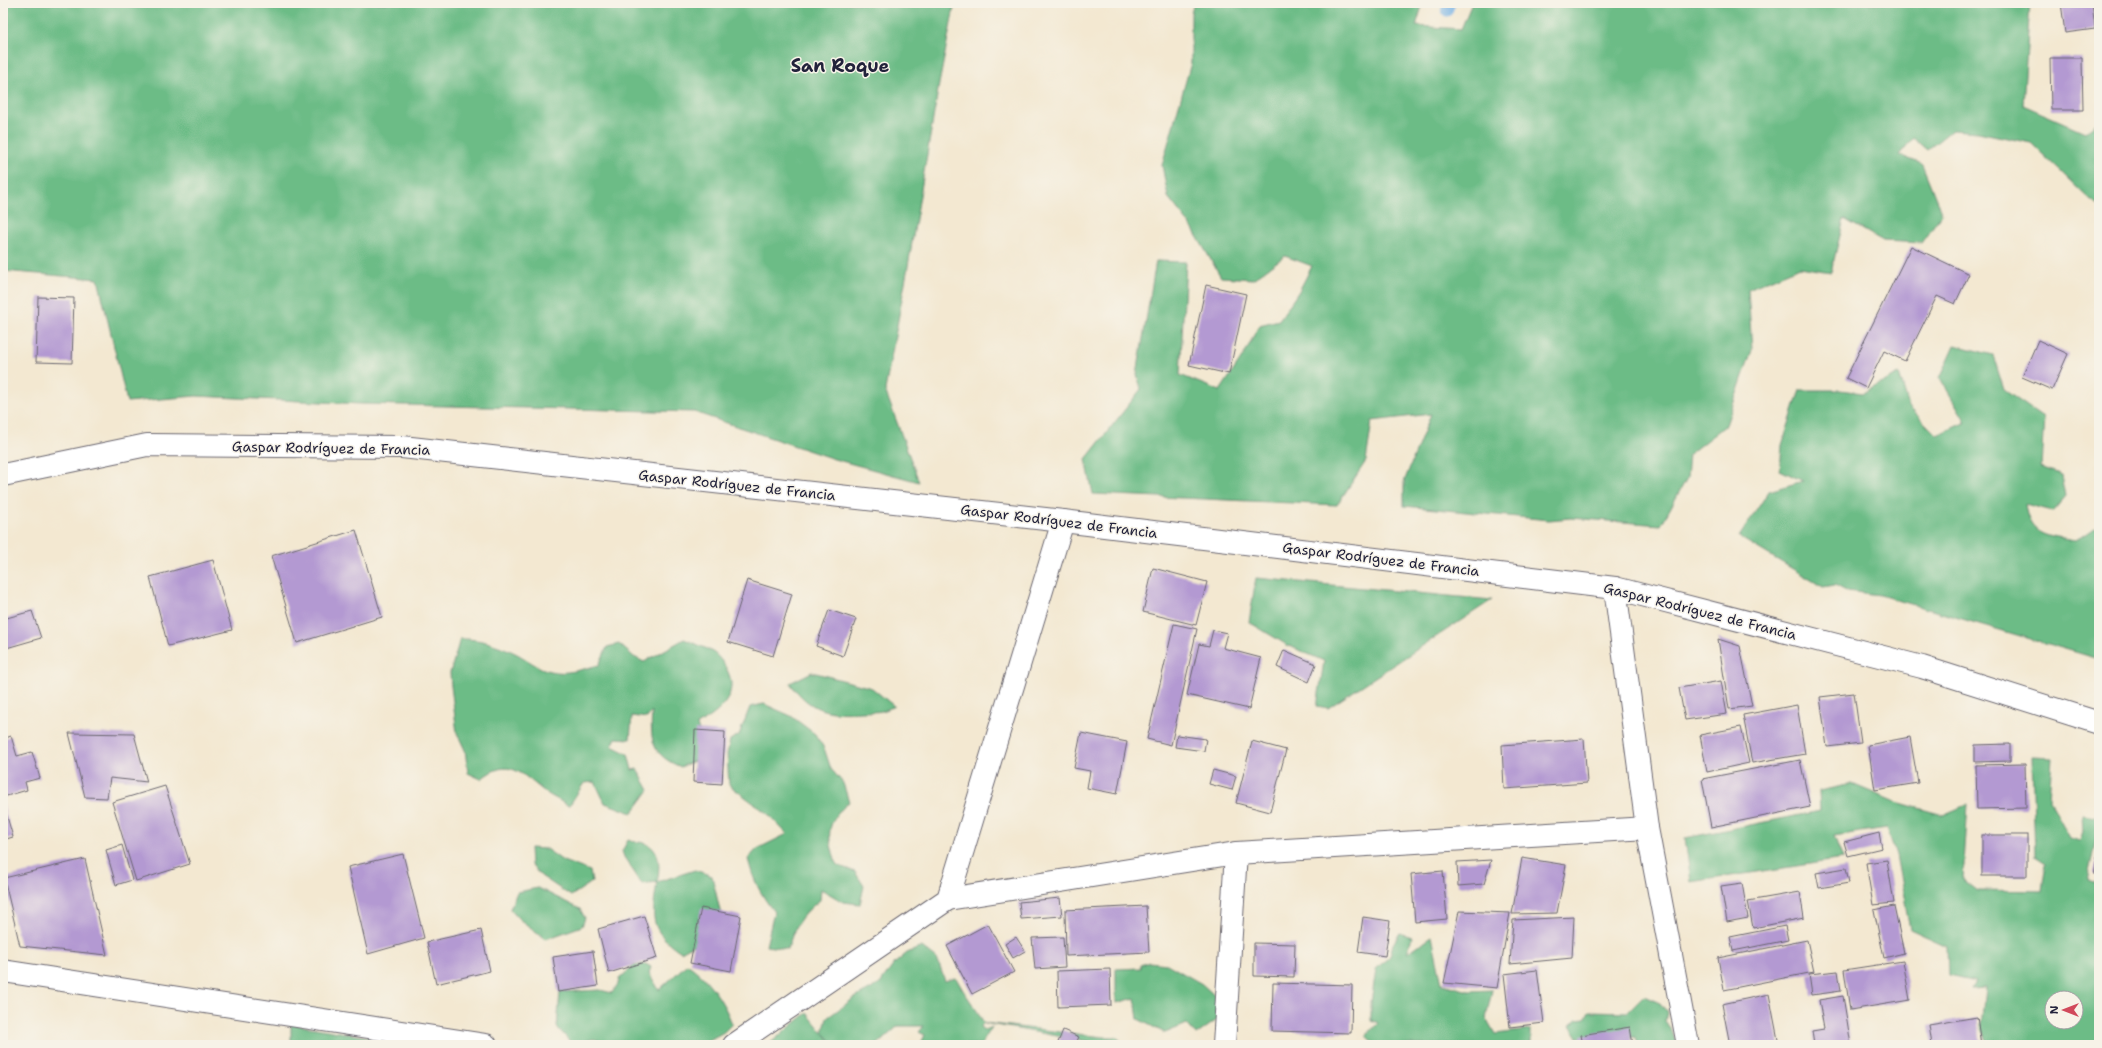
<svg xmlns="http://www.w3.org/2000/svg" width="2102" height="1048" viewBox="0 0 2102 1048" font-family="'Shantell Sans',sans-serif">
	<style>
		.forest { fill: #6cbc86; stroke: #476f60; fill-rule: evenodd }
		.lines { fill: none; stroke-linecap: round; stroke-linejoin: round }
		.stream { stroke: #73b0e5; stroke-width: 11 }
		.building { fill: #b399d2 }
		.minor-casing { stroke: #6b6770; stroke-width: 24 }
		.minor { stroke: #fff; stroke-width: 22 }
		.labels { text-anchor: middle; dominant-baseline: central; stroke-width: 3; stroke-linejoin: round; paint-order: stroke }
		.street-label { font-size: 14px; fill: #22223b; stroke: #f7f3e8 }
		.district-label { font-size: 18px; font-weight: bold; fill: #22223b; stroke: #f7f3e8 }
	</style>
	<rect width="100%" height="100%" fill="#f7f3e8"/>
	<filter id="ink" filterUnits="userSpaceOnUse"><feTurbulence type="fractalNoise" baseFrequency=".025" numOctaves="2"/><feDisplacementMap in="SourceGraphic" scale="8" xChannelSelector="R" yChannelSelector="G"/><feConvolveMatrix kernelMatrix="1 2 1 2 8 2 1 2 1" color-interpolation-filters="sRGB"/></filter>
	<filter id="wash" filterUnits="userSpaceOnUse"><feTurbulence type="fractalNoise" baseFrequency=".012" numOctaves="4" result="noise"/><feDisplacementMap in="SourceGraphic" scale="16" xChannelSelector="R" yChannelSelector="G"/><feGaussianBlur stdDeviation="0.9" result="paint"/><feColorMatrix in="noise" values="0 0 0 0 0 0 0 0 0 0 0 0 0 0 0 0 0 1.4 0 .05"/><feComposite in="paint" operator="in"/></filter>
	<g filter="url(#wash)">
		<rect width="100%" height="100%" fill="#f3e8d1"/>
		<g class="forest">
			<polygon points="3,3 955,3 939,84 907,272 885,390 919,482 834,459 694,412 362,404 196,396 127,402 98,279 3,271"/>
			<polygon points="1194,3 1423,3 1416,26 1461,29 1472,3 2030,3 2023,105 2085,132 2099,121 2099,206 2090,200 2031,143 1978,132 1952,130 1927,150 1913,138 1899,155 1922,164 1942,214 1921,243 1883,241 1844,219 1831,272 1800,267 1748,289 1752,350 1726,425 1689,454 1687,478 1661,525 1571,518 1549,520 1404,506 1404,482 1431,414 1372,421 1366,461 1337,505 1093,494 1086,459 1141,389 1137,374 1156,261 1186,262 1180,375 1220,391 1245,353 1259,325 1279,320 1299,291 1312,266 1285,256 1253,279 1221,277 1191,226 1168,197 1162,165 1191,63 1191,13"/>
			<path d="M 1955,345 L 1993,355 L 2004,390 L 2044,418 L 2041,467 L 2062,475 L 2066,496 L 2053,511 L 2025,504 C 2029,537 2047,536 2075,541 L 2094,528 L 2099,528 L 2099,659 L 1880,595 L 1846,591 L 1835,585 L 1823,587 L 1739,537 L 1769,491 L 1803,481 L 1780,470 L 1782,445 L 1800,390 L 1840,390 L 1863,393 L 1899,374 L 1909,407 L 1937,435 L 1966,422 L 1940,378 Z"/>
			<polygon points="1256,578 1492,600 1328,708 1317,706 1324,661 1287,645 1249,622"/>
			<path d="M 460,639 C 480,638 502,646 519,655 C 531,662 542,671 556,672 C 570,674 586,668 599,665 L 607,647 L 619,644 L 634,657 L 644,662 L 684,639 C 693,643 705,647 714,653 C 719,657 723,662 726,668 C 741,694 720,713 697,725 L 707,755 L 681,767 C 651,755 650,740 652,711 L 647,718 L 632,716 L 630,739 L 616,738 L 612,746 L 628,754 L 632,770 L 637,769 L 649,790 L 632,813 L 605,803 L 595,782 L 584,783 L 569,806 C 561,801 552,797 545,792 C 522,774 509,756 481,779 L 468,773 L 465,750 L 457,733 L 451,686 L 450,673 Z"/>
			<path d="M 812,672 L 872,688 L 894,706 C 880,714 876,711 862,712 C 827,714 811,712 790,683 Z"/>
			<path d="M 764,704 L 791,716 L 815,734 L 824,748 L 831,769 L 843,783 L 849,802 C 824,825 827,835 837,865 L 855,872 L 864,886 L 860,904 L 843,902 L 821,889 L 820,900 C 801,915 794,926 788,949 L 766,946 L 774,912 C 761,895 753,880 748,859 L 757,849 L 787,834 L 768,814 L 729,785 L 727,754 L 730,740 L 739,735 L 750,707 Z"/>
			<path d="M 2032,757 L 2052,758 L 2049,799 L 2070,838 L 2080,841 L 2083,831 L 2082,815 L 2096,817 L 2096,843 L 2088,880 L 2099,884 L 2099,1045 L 1989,1045 L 1981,1026 L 1985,988 L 1971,989 L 1976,981 L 1948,975 L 1947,946 L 1910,929 L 1896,855 L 1887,828 L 1834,836 L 1843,859 L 1691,882 L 1685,838 L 1820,811 L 1819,791 L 1852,784 L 1893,801 L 1943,815 L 1968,804 L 1963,879 L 1977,890 L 2042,891 L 2046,863 L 2035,856 ZM 2052,998 L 2076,998 L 2076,1022 L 2052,1022 Z"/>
			<path d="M 628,840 C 634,843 641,841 647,844 C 661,851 660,869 657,882 L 695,870 L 712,876 L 721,915 L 700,941 L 681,952 C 648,930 652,917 657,882 L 642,884 L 624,857 L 622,851 Z"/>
			<polygon points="530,848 546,849 563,861 590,871 592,882 571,896 541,876 531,865"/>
			<polygon points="538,888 580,909 585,918 582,926 546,939 519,919 510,909 517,892"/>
			<polygon points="1400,933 1412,937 1407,953 1432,936 1442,984 1469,991 1492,990 1486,1018 1495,1034 1531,1030 1531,1045 1376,1045 1366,1036 1378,1023 1371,1020 1371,1003 1376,969 1390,956 1393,944"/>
			<path d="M 922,947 L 937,959 L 945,981 L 956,978 C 964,994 976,1007 984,1023 L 1103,1037 L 1116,1037 L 1126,1045 L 1099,1045 L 1097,1043 L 984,1023 L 980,1027 L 984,1030 L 992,1027 L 981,1045 L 920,1045 L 925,1035 L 919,1032 L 924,1026 L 898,1026 L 877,1045 L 835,1045 L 824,1033 L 833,1045 L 768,1045 L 807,1013 L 823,1033 L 827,1018 L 853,999 L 880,984 L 894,964 L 907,953 Z"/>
			<polygon points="1149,962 1167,964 1202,984 1215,996 1221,1010 1217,1020 1196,1035 1187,1024 1165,1033 1138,1019 1135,998 1116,1003 1116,969 1141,968 1140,965"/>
			<path d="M 646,964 L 651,967 L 649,973 L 659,990 L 687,964 C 707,977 724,1001 732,1024 L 724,1032 L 700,1045 L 615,1045 L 593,1039 L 573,1045 L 557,1027 L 560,992 L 600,990 L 612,993 L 618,984 L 619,979 L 634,966 Z"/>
			<polygon points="1644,996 1660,1003 1667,1012 1665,1021 1671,1029 1677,1045 1638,1045 1636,1037 1590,1039 1578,1037 1570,1025 1577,1020 1585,1019 1589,1011 1628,1012"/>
			<polygon points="291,1024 417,1045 291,1045"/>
		</g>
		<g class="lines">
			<polyline class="stream" points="1447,11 1450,3"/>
		</g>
		<g id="blocks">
			<g class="building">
				<polygon points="2061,3 2092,3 2095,29 2065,33"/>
				<polygon points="2050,58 2082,58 2083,110 2051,110"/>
				<polygon points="1911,246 1969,274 1955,304 1937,296 1905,361 1884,351 1866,388 1846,378"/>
				<polygon points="1206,285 1246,294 1229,374 1189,365"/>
				<polygon points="38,297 74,298 72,363 36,362"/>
				<polygon points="2038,340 2068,354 2052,390 2022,377"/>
				<polygon points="356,530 382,617 297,643 271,556"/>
				<polygon points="213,560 232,630 168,646 150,577"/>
				<polygon points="1153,568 1207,582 1196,625 1143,612"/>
				<polygon points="747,580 792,594 773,656 728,642"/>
				<polygon points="829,610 856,619 843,656 816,646"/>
				<polygon points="32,611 41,638 3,649 3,619"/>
				<polygon points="1174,624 1197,629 1171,745 1147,739"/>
				<polygon points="1213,630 1227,633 1223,648 1261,658 1249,709 1187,695 1199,644 1209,646"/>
				<polygon points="1718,639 1740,646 1752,706 1729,709"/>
				<polygon points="1284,650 1316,664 1309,682 1277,667"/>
				<polygon points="1721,681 1727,714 1685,720 1679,688"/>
				<polygon points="1854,693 1861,743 1827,747 1820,697"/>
				<polygon points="1797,705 1805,754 1752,763 1743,715"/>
				<polygon points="1741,727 1749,763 1707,772 1700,735"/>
				<polygon points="695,730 725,732 722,784 693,782"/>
				<polygon points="69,733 134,734 147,782 110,778 107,798 85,797"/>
				<polygon points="1081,733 1127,742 1117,794 1087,788 1090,771 1074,768"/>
				<polygon points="1177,735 1206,739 1204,751 1175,747"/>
				<polygon points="11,736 17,756 32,752 40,778 25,782 27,790 3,797 3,739"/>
				<polygon points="1910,737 1918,783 1875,790 1868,745"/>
				<polygon points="1584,739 1587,783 1504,789 1502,745"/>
				<polygon points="1252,741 1286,750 1270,812 1236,803"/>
				<polygon points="2010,744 2010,761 1975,762 1975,745"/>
				<polygon points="1800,760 1810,807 1711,827 1702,779"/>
				<polygon points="2025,764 2026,808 1977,809 1976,765"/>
				<polygon points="1213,770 1236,776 1232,790 1209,784"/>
				<polygon points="165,786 190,864 136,881 112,802"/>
				<polygon points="3,803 13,837 3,840"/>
				<polygon points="1879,833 1882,848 1848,856 1844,842"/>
				<rect x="1982" y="835" width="45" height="41"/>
				<polygon points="122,845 132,880 116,885 106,850"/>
				<polygon points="2098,853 2099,853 2099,875 2094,874"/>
				<polygon points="403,854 424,938 368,954 348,867"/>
				<polygon points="1522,858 1566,865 1557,913 1512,914"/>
				<polygon points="85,859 107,955 20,946 4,878"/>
				<polygon points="1491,860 1484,884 1458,886 1457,862"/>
				<polygon points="1887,860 1894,903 1873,905 1866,863"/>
				<polygon points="1846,868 1849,883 1819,888 1816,873"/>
				<polygon points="1443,871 1447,919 1415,922 1411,874"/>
				<polygon points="1742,883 1748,918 1727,922 1721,886"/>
				<polygon points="1800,892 1804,918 1753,928 1748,901"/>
				<polygon points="1060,898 1062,916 1021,919 1019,902"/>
				<polygon points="1146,906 1149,952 1066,956 1065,910"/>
				<polygon points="1894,906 1904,953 1884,958 1874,910"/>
				<polygon points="701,908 741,916 731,971 690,963"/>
				<polygon points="1459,911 1510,913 1497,988 1444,983"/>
				<polygon points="644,916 657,958 609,973 598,929"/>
				<polygon points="1363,917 1390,921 1385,956 1358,952"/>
				<polygon points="1574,917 1572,958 1510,964 1513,920"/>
				<polygon points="988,924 1014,972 972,994 947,946"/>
				<polygon points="1785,926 1788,940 1733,951 1730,937"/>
				<polygon points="481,930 490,971 436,984 427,942"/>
				<polygon points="1016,937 1025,951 1013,958 1005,944"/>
				<polygon points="1063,937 1065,967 1035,969 1032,938"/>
				<polygon points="1807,940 1814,972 1724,990 1718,958"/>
				<polygon points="1254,943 1295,944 1294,977 1254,976"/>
				<polygon points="593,951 598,986 558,992 553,957"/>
				<polygon points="1903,961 1910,1000 1850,1010 1844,970"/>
				<polygon points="1110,969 1111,1005 1058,1007 1057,971"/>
				<polygon points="1537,970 1544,1023 1510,1027 1504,974"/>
				<polygon points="1838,971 1841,991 1812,995 1809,974"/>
				<polygon points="1273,983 1352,985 1351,1033 1272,1031"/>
				<polygon points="1769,994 1779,1045 1730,1045 1722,1004"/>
				<polygon points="1843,996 1851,1045 1814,1045 1812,1031 1824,1029 1819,1000"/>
				<polygon points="1977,1017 1981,1045 1932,1045 1929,1025"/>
				<polygon points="1630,1027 1633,1045 1583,1045 1581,1035"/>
				<polygon points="1063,1030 1079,1037 1075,1045 1057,1045"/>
			</g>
		</g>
	</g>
	<g filter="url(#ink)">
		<use href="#blocks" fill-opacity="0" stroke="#6b6770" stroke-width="1"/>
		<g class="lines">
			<g class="minor-casing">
				<g id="minor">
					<polyline points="3,475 147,445 402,447 1063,521 1615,588 1922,667 2099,723"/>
					<polyline points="1615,588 1647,828 1688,1045"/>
					<polyline points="948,899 1236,853 1647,828"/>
					<polyline points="3,971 486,1045"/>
					<polyline points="734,1045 948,899 1063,521"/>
					<polyline points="1224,1045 1236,853"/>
				</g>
			</g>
			<use href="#minor" class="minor"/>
		</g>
	</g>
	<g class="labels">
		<g class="street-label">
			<text transform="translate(331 448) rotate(1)">Gaspar Rodríguez de Francia</text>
			<text transform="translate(737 485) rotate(6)">Gaspar Rodríguez de Francia</text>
			<text transform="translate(1059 521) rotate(7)">Gaspar Rodríguez de Francia</text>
			<text transform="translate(1381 559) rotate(7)">Gaspar Rodríguez de Francia</text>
			<text transform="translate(1700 611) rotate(14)">Gaspar Rodríguez de Francia</text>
		</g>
		<g class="district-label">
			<text x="840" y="66">San Roque</text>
		</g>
	</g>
	<rect width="2102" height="1048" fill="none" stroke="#f7f3e8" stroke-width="16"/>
	<g transform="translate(2064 1010) rotate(270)"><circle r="19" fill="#f7f3e8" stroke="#a29fa3"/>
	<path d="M0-3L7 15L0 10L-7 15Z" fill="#d1495b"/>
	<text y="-6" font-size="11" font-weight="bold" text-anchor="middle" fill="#22223b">N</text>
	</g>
</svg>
